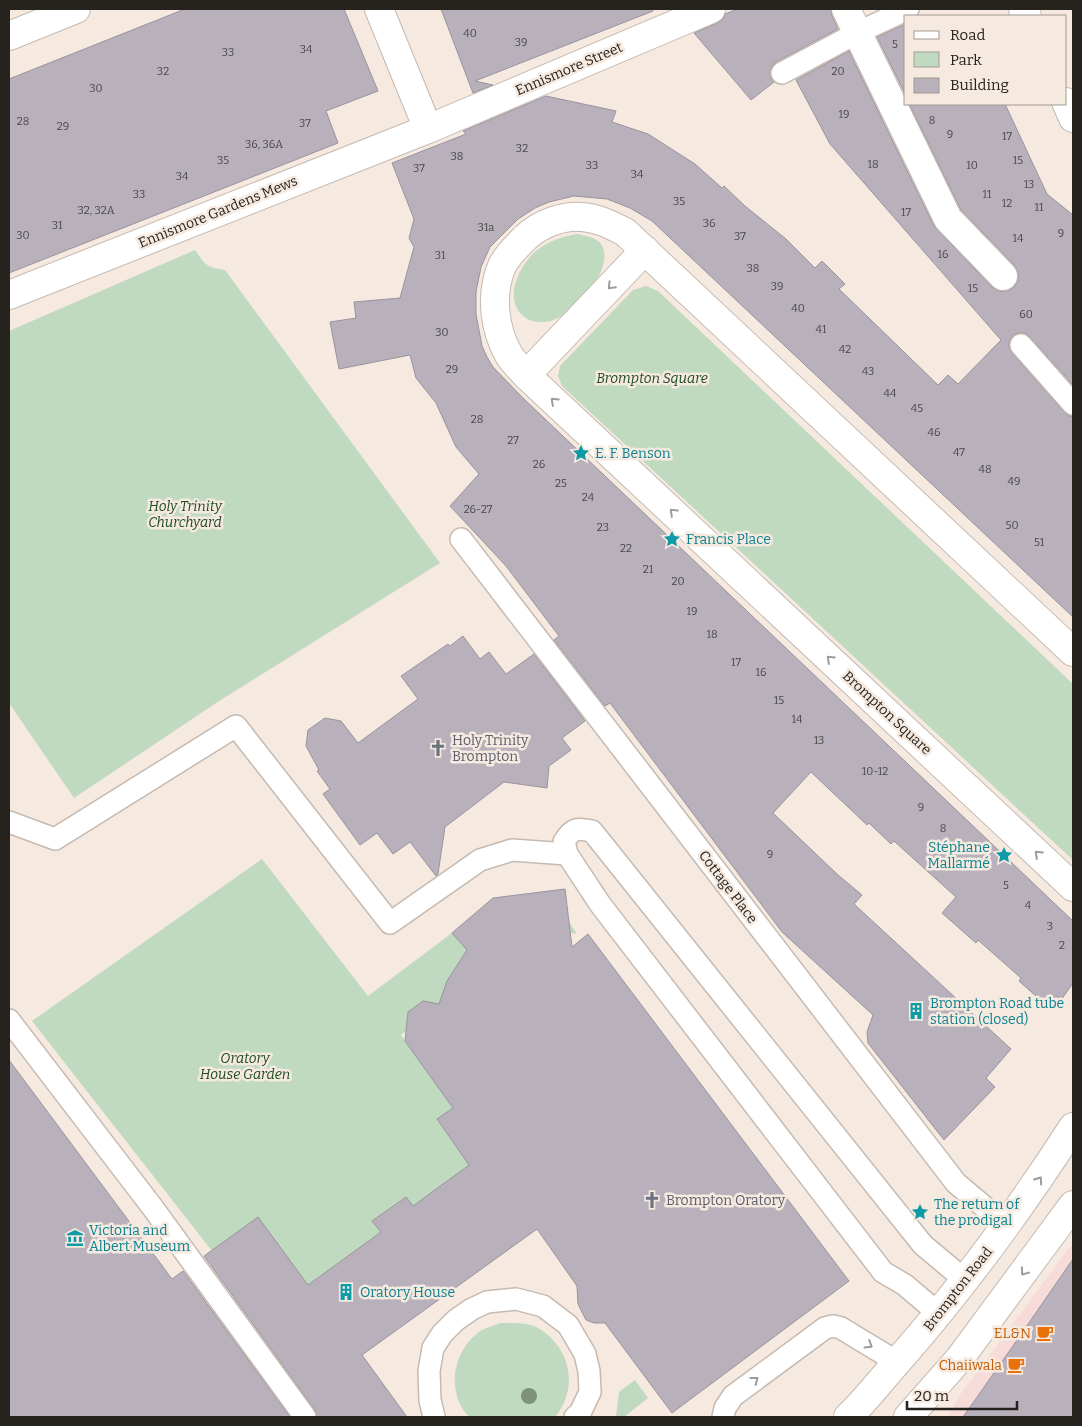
<svg xmlns="http://www.w3.org/2000/svg" width="1082" height="1426" viewBox="0 0 1082 1426" font-family="Bitter,serif">
	<style>
		.commercial { fill: #f6dbd9 }
		.green { fill: #c0dabf }
		.building { fill: #b8b1bc; stroke: #9a939e }
		.lines { fill: none; stroke-linecap: round; stroke-linejoin: round }
		.lane-casing { stroke: #c5bab1; stroke-width: 24 }
		.street-casing { stroke: #c5bab1; stroke-width: 30 }
		.highway-casing { stroke: #c5bab1; stroke-width: 30 }
		.lane { stroke: #fff; stroke-width: 21 }
		.street { stroke: #fff; stroke-width: 28 }
		.highway { stroke: #fff; stroke-width: 28 }
		.tree { fill: #7e9375 }
		.oneway { stroke: #9d9c9a }
		.labels { text-anchor: middle; dominant-baseline: central; stroke-width: 5; stroke-linejoin: round; paint-order: stroke }
		.number-label { font-size: 11px; fill: #4a4646 }
		.street-label { font-size: 14px; fill: #26221e; stroke: #f5e9e0 }
		.park-label { font-size: 14px; font-style: italic; fill: #1c4c1e; stroke: #f5e9e0 }
		.culture-label { font-size: 14px; fill: #0d838f; stroke: #f5e9e0; text-anchor: start }
		.worship-label { font-size: 14px; fill: #5b616d; stroke: #f5e9e0; text-anchor: start }
		.food-label { font-size: 14px; fill: #c56008; stroke: #f5e9e0; text-anchor: end }
	</style>
	<rect width="100%" height="100%" fill="#f5e9e0"/>
	<polygon class="commercial" points="1073,1243 1073,1363 1033,1417 948,1417 960,1395"/>
	<g class="green">
		<path d="M 577,234 C 585,236 596,237 601,244 C 617,269 573,314 551,321 C 548,322 543,322 540,322 C 531,322 526,319 520,313 C 506,296 518,271 530,257 C 542,243 560,237 577,234 Z"/>
		<path d="M 195,250 C 205,265 206,267 225,270 L 440,563 L 219,701 L 74,798 L 9,703 L 9,331 Z"/>
		<polygon points="646,286 658,291 1073,684 1073,860 562,386 558,376 560,366 633,290"/>
		<polygon points="262,859 368,996 452,933 465,947 569,922 577,934 560,931 468,953 457,966 447,981 440,1006 423,1001 409,1012 408,1019 413,1026 401,1035 453,1108 437,1119 474,1171 452,1178 413,1206 405,1197 372,1221 381,1232 339,1262 311,1289 258,1217 212,1251 32,1021"/>
		<path d="M 501,1323 C 513,1323 527,1322 538,1328 C 571,1347 579,1389 555,1417 L 469,1417 C 445,1392 453,1348 482,1330 C 488,1327 495,1325 501,1323 Z"/>
		<polygon points="635,1380 648,1398 624,1417 616,1417 619,1392"/>
	</g>
	<g class="building">
		<polygon points="185,9 344,9 378,91 326,111 338,143 9,273 9,79"/>
		<polygon points="441,9 652,9 653,11 475,81 493,85 473,93"/>
		<polygon points="738,9 831,9 832,16 838,29 776,62 772,66 770,72 771,78 774,82 751,100 694,33 717,23 723,19 725,14"/>
		<polygon points="906,24 906,96 877,37"/>
		<polygon points="849,51 934,226 992,287 999,291 1007,291 1013,288 1018,281 1018,272 1014,265 961,210 909,104 1005,104 1047,194 1073,215 1073,385 1030,337 1025,333 1019,333 1013,335 1009,341 1009,347 1012,353 1064,412 1069,416 1073,416 1073,617 652,221 630,208 607,199 574,196 549,202 535,208 518,219 490,247 481,267 476,292 476,314 482,346 487,357 493,367 524,399 1073,921 1073,983 1061,1000 1056,996 1047,1006 1019,981 1021,978 978,940 976,943 942,913 956,897 894,841 891,844 869,823 867,825 811,772 773,813 838,875 862,895 854,904 1011,1049 986,1078 995,1087 944,1140 868,1043 867,1032 873,1015 782,932 610,703 605,706 554,640 559,636 506,566 450,506 479,474 456,447 436,403 416,378 410,355 339,369 330,322 356,318 354,302 400,298 414,247 409,238 414,219 392,163 466,134 463,131 546,96 616,111 612,122 648,134 695,164 722,188 724,186 745,206 786,239 815,268 822,261 845,284 839,289 938,385 948,375 958,384 1001,340 830,144 796,80"/>
		<polygon points="463,636 480,659 489,652 506,674 534,654 585,721 562,738 571,750 549,766 547,788 504,782 445,827 438,874 436,876 410,842 393,854 377,833 360,845 323,794 330,789 317,771 319,770 306,746 308,730 325,718 341,721 358,743 418,699 401,676 448,644 450,646"/>
		<polygon points="565,889 572,947 588,934 849,1281 672,1413 605,1323 594,1323 586,1320 578,1304 577,1286 537,1229 362,1355 407,1417 317,1417 315,1410 204,1256 258,1217 308,1285 381,1232 372,1221 406,1197 413,1206 469,1165 437,1119 453,1108 405,1041 408,1012 423,1001 439,1004 447,981 467,950 452,933 493,898"/>
		<polygon points="9,1060 172,1279 183,1271 290,1417 9,1417"/>
		<polygon points="1073,1259 1073,1417 963,1417 1015,1343"/>
	</g>
	<g class="lines">
		<g class="lane-casing">
			<g id="lane">
				<polyline points="782,73 857,33 908,9"/>
				<polyline points="1021,345 1073,404"/>
				<polyline points="461,539 956,1183 1007,1226"/>
				<polyline points="9,822 55,839 236,726 390,923 480,860 512,850 567,854"/>
				<polyline points="9,1020 153,1208 305,1417"/>
				<path d="M 939,1314 L 905,1285 L 883,1272 L 600,904 L 567,854 L 564,842 C 572,828 577,828 592,831 L 923,1245 L 965,1280"/>
				<polyline points="434,1417 430,1400 429,1371 433,1348 442,1334 456,1320 472,1309 487,1302 516,1299 543,1306 568,1325 585,1354 589,1371 590,1392 580,1413 575,1417"/>
				<polyline points="723,1417 725,1408 733,1396 825,1328 833,1326 841,1328 897,1362"/>
			</g>
		</g>
		<g class="street-casing">
			<g id="street">
				<polyline points="379,9 428,129"/>
				<polyline points="846,9 948,219 1003,276"/>
				<polyline points="1023,9 1027,16"/>
				<polyline points="9,36 76,9"/>
				<polyline points="1066,102 1073,118"/>
				<polyline points="9,295 428,129 711,9"/>
				<polyline points="526,375 645,250"/>
				<path d="M 1073,652 L 625,232 C 611,225 598,218 582,217 C 563,215 540,224 526,237 C 518,245 507,255 502,266 C 490,294 494,329 509,355 C 513,362 520,368 526,375 L 1073,887"/>
			</g>
		</g>
		<g class="highway-casing">
			<g id="highway">
				<path d="M 848,1417 C 866,1400 881,1380 898,1361 C 963,1287 1020,1209 1073,1127"/>
				<polyline points="908,1417 960,1358 1073,1205"/>
			</g>
		</g>
		<use href="#lane" class="lane"/>
		<use href="#street" class="street"/>
		<use href="#highway" class="highway"/>
	</g>
	<circle class="tree" cx="529" cy="1396" r="8"/>
	<defs><path id="oneway-chevron" d="M-2-3.5L2.5 0L-2 3.5" fill="none" stroke-width="1.6" stroke-linecap="round" stroke-linejoin="round" transform="scale(1.25)"/></defs>
	<g class="oneway">
		<use href="#oneway-chevron" transform="translate(611 286) rotate(134)"/>
		<use href="#oneway-chevron" transform="translate(554 401) rotate(-137)"/>
		<use href="#oneway-chevron" transform="translate(673 512) rotate(-137)"/>
		<use href="#oneway-chevron" transform="translate(830 659) rotate(-137)"/>
		<use href="#oneway-chevron" transform="translate(1038 854) rotate(-137)"/>
		<use href="#oneway-chevron" transform="translate(1039 1180) rotate(-55)"/>
		<use href="#oneway-chevron" transform="translate(1024 1272) rotate(127)"/>
		<use href="#oneway-chevron" transform="translate(869 1345) rotate(32)"/>
		<use href="#oneway-chevron" transform="translate(755 1380) rotate(-37)"/>
	</g>
	<defs>
		<g id="sight-bare" transform="scale(1.35)"><path d="M0-6L1.8-2.2L6-1.7L2.9 1.2L3.7 5.4L0 3.3L-3.7 5.4L-2.9 1.2L-6-1.7L-1.8-2.2Z" fill="#0f9aa8" stroke="#f5e9e0" stroke-width="2.5" paint-order="stroke"/></g>
		<g id="church-bare" transform="scale(1.35)"><path d="M-1.2-6h2.4v3.5h3.3v2.4h-3.3V6h-2.4V-.1h-3.3v-2.4h3.3Z" fill="#6b7280" stroke="#f5e9e0" stroke-width="2.5" paint-order="stroke"/></g>
		<g id="building-bare" transform="scale(1.35)"><path d="M-4-6H4V6H1V3H-1V6H-4ZM-2.5-4.3h1.7v1.8h-1.7ZM.8-4.3h1.7v1.8H.8ZM-2.5-1h1.7V.8h-1.7ZM.8-1h1.7V.8H.8Z" fill="#0f9aa8" stroke="#f5e9e0" stroke-width="2.5" paint-order="stroke"/></g>
		<g id="museum-bare" transform="scale(1.35)"><path d="M0-6L6-3V-2H-6V-3ZM-5-1h2V3h-2ZM-1-1h2V3h-2ZM3-1h2V3H3ZM-6 4H6V6H-6Z" fill="#0f9aa8" stroke="#f5e9e0" stroke-width="2.5" paint-order="stroke"/></g>
		<g id="cafe-bare" transform="scale(1.35)"><path d="M-5.5-4.5H6V0H3Q3 3.5 0 3.5H-2.5Q-5.5 3.5-5.5 0ZM3-3.2v2h1.7v-2ZM-6 4.5H4V6H-6Z" fill="#e8710a" stroke="#f5e9e0" stroke-width="2.5" paint-order="stroke"/></g>
	</defs>
	<g fill-rule="evenodd">
		<use href="#sight-bare" x="581" y="453"/>
		<use href="#sight-bare" x="672" y="539"/>
		<use href="#church-bare" x="438" y="748"/>
		<use href="#sight-bare" x="1004" y="855"/>
		<use href="#building-bare" x="916" y="1011"/>
		<use href="#church-bare" x="652" y="1200"/>
		<use href="#sight-bare" x="920" y="1212"/>
		<use href="#museum-bare" x="75" y="1238"/>
		<use href="#building-bare" x="346" y="1292"/>
		<use href="#cafe-bare" x="1045" y="1333"/>
		<use href="#cafe-bare" x="1016" y="1365"/>
	</g>
	<g class="labels">
		<g class="number-label">
			<text x="470" y="33">40</text>
			<text x="521" y="42">39</text>
			<text x="895" y="44">5</text>
			<text x="306" y="49">34</text>
			<text x="228" y="52">33</text>
			<text x="163" y="71">32</text>
			<text x="838" y="71">20</text>
			<text x="96" y="88">30</text>
			<text x="844" y="114">19</text>
			<text x="932" y="120">8</text>
			<text x="23" y="121">28</text>
			<text x="305" y="123">37</text>
			<text x="63" y="126">29</text>
			<text x="950" y="134">9</text>
			<text x="1007" y="136">17</text>
			<text x="264" y="144">36, 36A</text>
			<text x="522" y="148">32</text>
			<text x="457" y="156">38</text>
			<text x="223" y="160">35</text>
			<text x="1018" y="160">15</text>
			<text x="873" y="164">18</text>
			<text x="592" y="165">33</text>
			<text x="972" y="165">10</text>
			<text x="419" y="168">37</text>
			<text x="637" y="174">34</text>
			<text x="182" y="176">34</text>
			<text x="1029" y="184">13</text>
			<text x="139" y="194">33</text>
			<text x="987" y="194">11</text>
			<text x="679" y="201">35</text>
			<text x="1007" y="203">12</text>
			<text x="1039" y="207">11</text>
			<text x="96" y="210">32, 32A</text>
			<text x="906" y="212">17</text>
			<text x="709" y="223">36</text>
			<text x="57" y="225">31</text>
			<text x="486" y="227">31a</text>
			<text x="1061" y="233">9</text>
			<text x="23" y="235">30</text>
			<text x="740" y="236">37</text>
			<text x="1018" y="238">14</text>
			<text x="943" y="254">16</text>
			<text x="440" y="255">31</text>
			<text x="753" y="268">38</text>
			<text x="777" y="286">39</text>
			<text x="973" y="288">15</text>
			<text x="798" y="308">40</text>
			<text x="1026" y="314">60</text>
			<text x="821" y="329">41</text>
			<text x="442" y="332">30</text>
			<text x="845" y="349">42</text>
			<text x="452" y="369">29</text>
			<text x="868" y="371">43</text>
			<text x="890" y="393">44</text>
			<text x="917" y="408">45</text>
			<text x="477" y="419">28</text>
			<text x="934" y="432">46</text>
			<text x="513" y="440">27</text>
			<text x="959" y="452">47</text>
			<text x="539" y="464">26</text>
			<text x="985" y="469">48</text>
			<text x="1014" y="481">49</text>
			<text x="561" y="483">25</text>
			<text x="588" y="497">24</text>
			<text x="478" y="509">26-27</text>
			<text x="1012" y="525">50</text>
			<text x="603" y="527">23</text>
			<text x="1039" y="542">51</text>
			<text x="626" y="548">22</text>
			<text x="648" y="569">21</text>
			<text x="678" y="581">20</text>
			<text x="692" y="611">19</text>
			<text x="712" y="634">18</text>
			<text x="736" y="662">17</text>
			<text x="761" y="672">16</text>
			<text x="779" y="700">15</text>
			<text x="797" y="719">14</text>
			<text x="819" y="740">13</text>
			<text x="875" y="771">10-12</text>
			<text x="921" y="807">9</text>
			<text x="943" y="828">8</text>
			<text x="770" y="854">9</text>
			<text x="1006" y="885">5</text>
			<text x="1028" y="905">4</text>
			<text x="1050" y="926">3</text>
			<text x="1062" y="945">2</text>
		</g>
		<g class="street-label">
			<text transform="translate(569 69) rotate(-23)">Ennismore Street</text>
			<text transform="translate(218 212) rotate(-22)">Ennismore Gardens Mews</text>
			<text transform="translate(887 713) rotate(43)">Brompton Square</text>
			<text transform="translate(728 887) rotate(53)">Cottage Place</text>
			<text transform="translate(958 1289) rotate(-52)">Brompton Road</text>
		</g>
		<g class="park-label">
			<text x="652" y="378">Brompton Square</text>
			<text x="185" y="506">Holy Trinity<tspan x="185" dy="16">Churchyard</tspan></text>
			<text x="245" y="1058">Oratory<tspan x="245" dy="16">House Garden</tspan></text>
		</g>
		<g class="culture-label">
			<text x="595" y="453">E. F. Benson</text>
			<text x="686" y="539">Francis Place</text>
			<text x="990" y="847" text-anchor="end">Stéphane<tspan x="990" dy="16">Mallarmé</tspan></text>
			<text x="930" y="1003">Brompton Road tube<tspan x="930" dy="16">station (closed)</tspan></text>
			<text x="934" y="1204">The return of<tspan x="934" dy="16">the prodigal</tspan></text>
			<text x="89" y="1230">Victoria and<tspan x="89" dy="16">Albert Museum</tspan></text>
			<text x="360" y="1292">Oratory House</text>
		</g>
		<g class="worship-label">
			<text x="452" y="740">Holy Trinity<tspan x="452" dy="16">Brompton</tspan></text>
			<text x="666" y="1200">Brompton Oratory</text>
		</g>
		<g class="food-label">
			<text x="1031" y="1333">EL&amp;N</text>
			<text x="1002" y="1365">Chaiiwala</text>
		</g>
	</g>
	<rect width="1082" height="1426" fill="none" stroke="#26221e" stroke-width="20"/>
	<rect x="904" y="15" width="162" height="90" fill="#f5e9e0" stroke="#a29992"/>
	<rect x="914" y="31" width="25" height="8" fill="#ffffff" stroke="#a29992"/>
	<text x="950" y="40" font-size="15" fill="#26221e">Road</text>
	<rect x="914" y="52" width="25" height="15" fill="#c0dabf" stroke="#a29992"/>
	<text x="950" y="65" font-size="15" fill="#26221e">Park</text>
	<rect x="914" y="78" width="25" height="15" fill="#b8b1bc" stroke="#a29992"/>
	<text x="950" y="90" font-size="15" fill="#26221e">Building</text>
	<path d="M907 1401v8h110v-8" fill="none" stroke="#26221e" stroke-width="2.5"/>
	<text x="914" y="1401" font-size="15" fill="#26221e" stroke="#f5e9e0" stroke-width="4" paint-order="stroke">20 m</text>
</svg>
